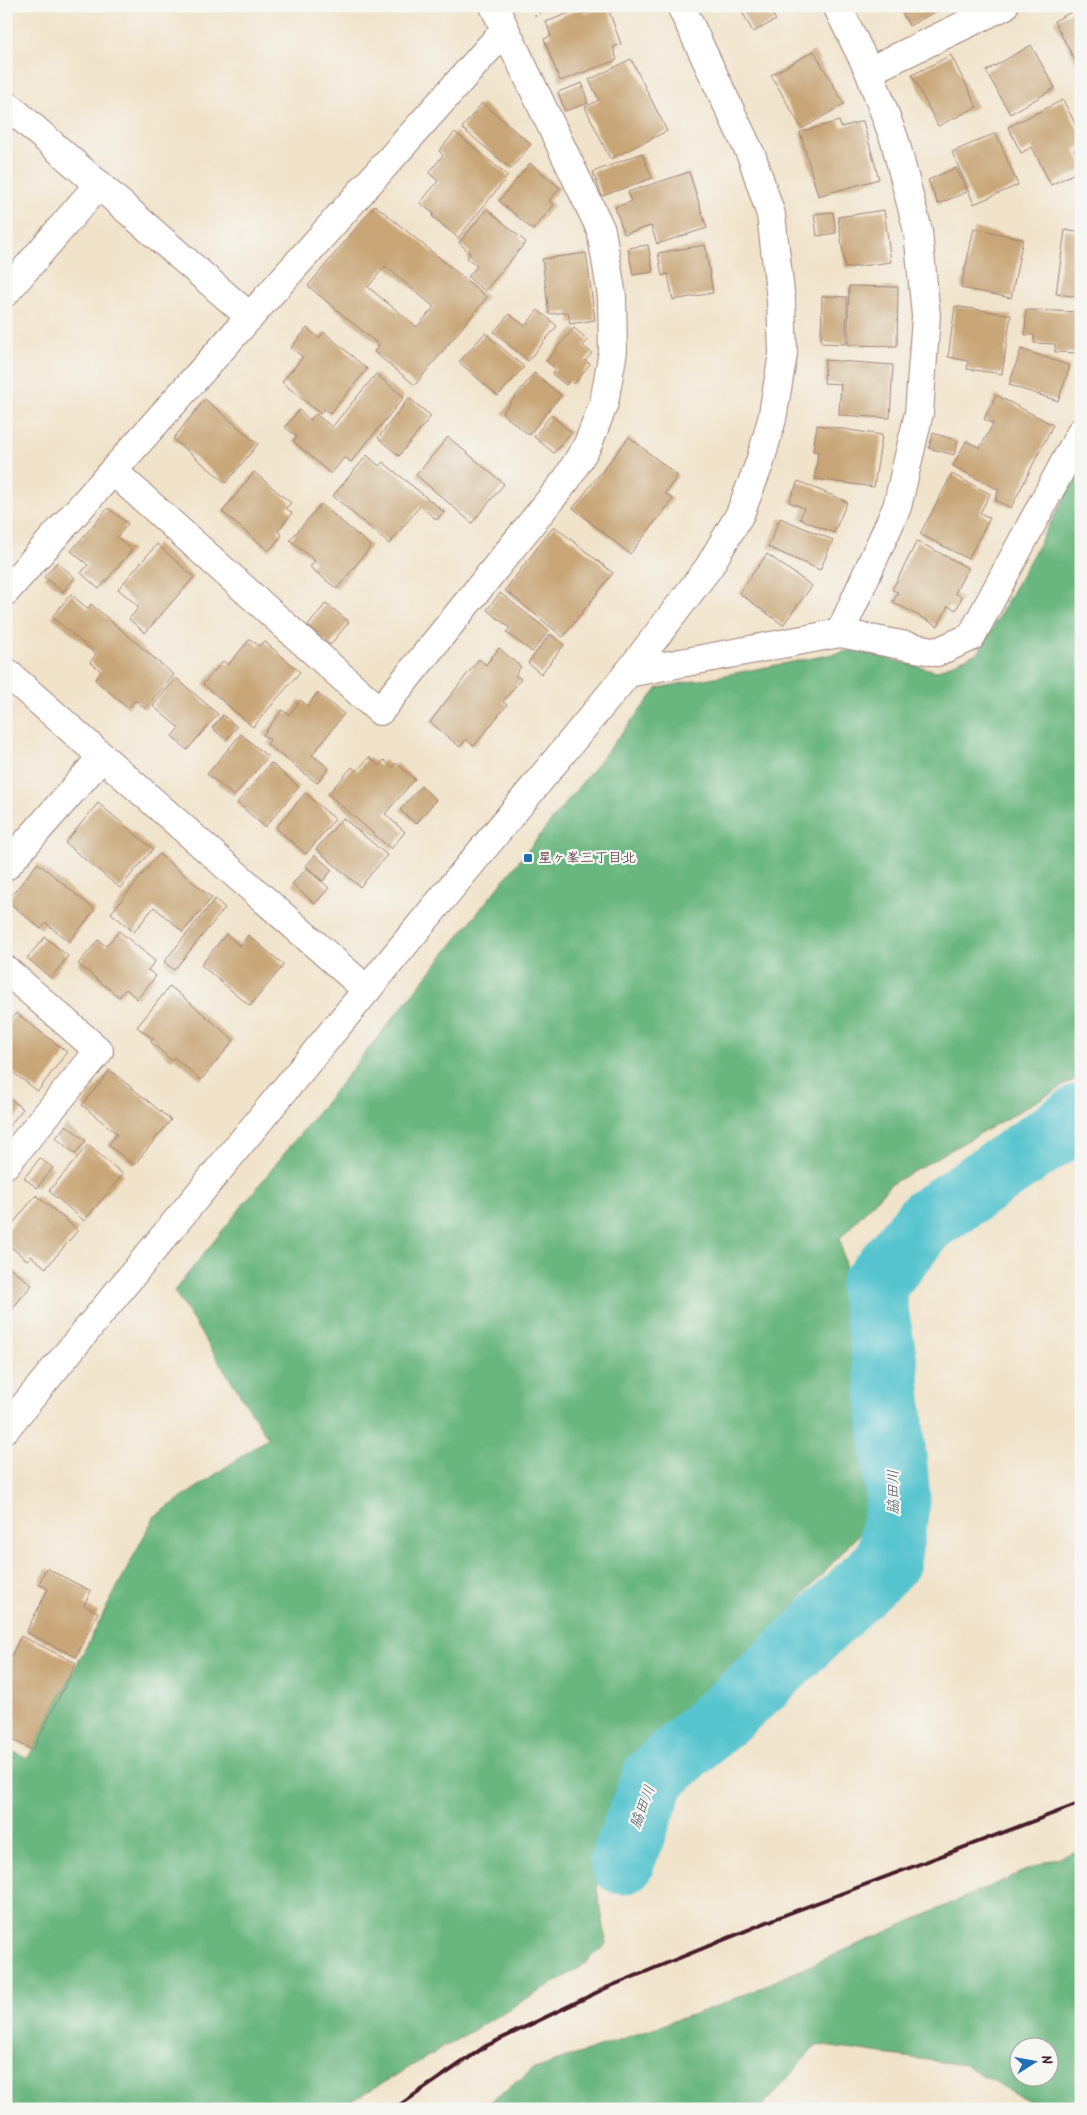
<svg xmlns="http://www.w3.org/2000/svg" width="1087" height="2115" viewBox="0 0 1087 2115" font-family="Kalam,'Klee One',sans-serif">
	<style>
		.forest { fill: #69b67f; stroke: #5a6a55; fill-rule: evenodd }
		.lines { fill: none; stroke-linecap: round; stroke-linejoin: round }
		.river { stroke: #57c4cf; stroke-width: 65 }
		.building { fill: #c8a677; fill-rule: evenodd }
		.minor-casing { stroke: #9e817a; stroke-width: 30 }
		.tertiary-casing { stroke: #9e817a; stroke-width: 30 }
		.path { stroke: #9e817a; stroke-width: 3; stroke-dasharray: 1 4; stroke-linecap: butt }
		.minor { stroke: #fff; stroke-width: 28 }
		.tertiary { stroke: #fff; stroke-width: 28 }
		.rail { stroke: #4a1f2b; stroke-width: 4 }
		.poi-dot { fill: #1f6fb2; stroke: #f6f6f2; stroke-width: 2 }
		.labels { text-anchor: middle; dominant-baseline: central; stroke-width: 4.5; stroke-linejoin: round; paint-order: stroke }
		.poi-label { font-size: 14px; fill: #4a1f2b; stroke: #f6f6f2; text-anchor: start }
		.water-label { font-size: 15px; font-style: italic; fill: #4f5964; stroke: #f6f6f2 }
	</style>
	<rect width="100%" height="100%" fill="#f6f6f2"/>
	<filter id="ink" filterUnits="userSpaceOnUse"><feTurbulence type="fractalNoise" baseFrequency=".02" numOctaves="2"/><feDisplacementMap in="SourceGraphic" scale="10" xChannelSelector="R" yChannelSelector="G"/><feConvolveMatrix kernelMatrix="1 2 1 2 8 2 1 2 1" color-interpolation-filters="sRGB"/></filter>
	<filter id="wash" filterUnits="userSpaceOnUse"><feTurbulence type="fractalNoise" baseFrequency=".0096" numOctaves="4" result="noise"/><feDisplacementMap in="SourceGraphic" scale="20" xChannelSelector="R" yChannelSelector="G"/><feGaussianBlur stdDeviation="1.12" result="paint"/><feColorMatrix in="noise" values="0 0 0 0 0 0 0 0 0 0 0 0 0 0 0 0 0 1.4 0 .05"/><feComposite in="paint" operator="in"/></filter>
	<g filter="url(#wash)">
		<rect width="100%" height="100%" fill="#f1e3ca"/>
		<g class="forest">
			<polygon points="1081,468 1081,1076 891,1184 840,1238 864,1371 867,1525 760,1643 613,1792 597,1889 607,1943 581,1967 338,2109 6,2109 6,1749 28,1758 154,1517 268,1438 174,1291 658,688 854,650 936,671 979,652"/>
			<path d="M 1081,1850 L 1081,2109 L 1043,2109 L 965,2065 L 816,2045 L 761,2109 L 481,2109 L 532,2070 L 723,2004 L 1045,1862 ZM 1020,2048 L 1050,2048 L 1050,2078 L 1020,2078 Z"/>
		</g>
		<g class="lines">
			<polyline class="river" points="622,1862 655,1776 765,1679 888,1561 898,1500 886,1367 872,1287 926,1221 1081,1116"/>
		</g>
		<g id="blocks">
			<g class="building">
				<polygon points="607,6 621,44 613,47 617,60 560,81 544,39 551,36 546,22 582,8 585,14"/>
				<polygon points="739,6 789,6 773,15 776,20 753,32"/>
				<polygon points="899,6 946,6 909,26"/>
				<polygon points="1081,7 1081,72 1054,21"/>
				<polygon points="1031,45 1055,88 1010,114 986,71"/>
				<polygon points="814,51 844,104 802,129 771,75"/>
				<polygon points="951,55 977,107 938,126 912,75"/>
				<polygon points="631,59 667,131 610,159 585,107 599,100 589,80"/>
				<polygon points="582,83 588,103 565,111 558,92"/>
				<polygon points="1063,100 1081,135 1081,146 1074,150 1081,162 1081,170 1051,185 1032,147 1021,153 1008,127"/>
				<polygon points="482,103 531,144 511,169 462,128"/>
				<polygon points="839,121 841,127 863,121 879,179 818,196 800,132"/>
				<polygon points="455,132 508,176 458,238 432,216 434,214 420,203 438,181 429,173 443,155 439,151"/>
				<polygon points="996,133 1018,185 974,204 952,152"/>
				<polygon points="642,153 652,178 602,196 593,172"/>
				<polygon points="530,163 560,188 549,201 554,205 533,230 499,201"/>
				<polygon points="956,168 967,192 938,204 928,180"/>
				<polygon points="689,172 707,228 657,244 651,226 624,234 615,207 631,202 628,192"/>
				<path d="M 375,205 L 487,297 L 415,385 L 374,352 L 379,345 L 308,286 ZM 385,266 L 434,307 L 417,327 L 368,287 Z"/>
				<polygon points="487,209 526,242 485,291 468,277 477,266 467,258 470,253 459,243"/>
				<polygon points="884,210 891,262 845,268 838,217"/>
				<polygon points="833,212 836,233 817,236 814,214"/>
				<polygon points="974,228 1023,239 1011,298 961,288"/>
				<polygon points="1065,230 1081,233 1081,297 1056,294"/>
				<polygon points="648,245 653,272 633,275 628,248"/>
				<polygon points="705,245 713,293 673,300 668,274 662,276 658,253"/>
				<polygon points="586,253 595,320 570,324 568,312 549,314 542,259"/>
				<polygon points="849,286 898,287 897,346 848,345"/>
				<polygon points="822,296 847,297 846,344 821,343"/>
				<polygon points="955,306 1011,315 1002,374 967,369 968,361 948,357"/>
				<polygon points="538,310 557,326 528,361 494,332 509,314 525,326"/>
				<polygon points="1026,310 1081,312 1081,353 1055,352 1055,344 1034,343 1034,335 1025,335"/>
				<polygon points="307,328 319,338 324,332 367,369 330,414 324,409 320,414 282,382 303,357 291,348"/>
				<polygon points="574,328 588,340 583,346 592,353 585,361 590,364 574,384 569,381 566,385 552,374 556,369 546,361"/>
				<polygon points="485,333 524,367 498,396 459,362"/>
				<polygon points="1021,349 1070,366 1058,401 1009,385"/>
				<polygon points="825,360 893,365 890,418 839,415 841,384 824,383"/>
				<polygon points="534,373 561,395 529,435 502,413"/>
				<polygon points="376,374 404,397 351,462 345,457 331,474 293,441 297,437 285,427 299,410 310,420 316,414 332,427"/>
				<polygon points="996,395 1053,425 1011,508 995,500 999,490 953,466 966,441 980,448 993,424 984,419"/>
				<polygon points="409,398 431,416 399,456 378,438"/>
				<polygon points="205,399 258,444 226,483 173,439"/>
				<polygon points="551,415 571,432 554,453 534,437"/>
				<polygon points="817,425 882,435 874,487 815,479 818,452 813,451"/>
				<polygon points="933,433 958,441 954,455 929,448"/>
				<polygon points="448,437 504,484 472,523 416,475"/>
				<polygon points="629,437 678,476 665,493 673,499 630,554 573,508"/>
				<polygon points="367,455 379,466 383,462 444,512 437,520 420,506 389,544 333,496"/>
				<polygon points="254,472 291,503 286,508 292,513 278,531 282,535 269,551 222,512"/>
				<polygon points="952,474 990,494 980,513 990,518 968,559 920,534"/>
				<polygon points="798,481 847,502 834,533 800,519 804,508 789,502"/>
				<polygon points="321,504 371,546 337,589 310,567 315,561 290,540"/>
				<polygon points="108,508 128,524 117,537 132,550 99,589 81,573 88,565 71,551"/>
				<polygon points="780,518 833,540 820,570 768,547"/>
				<polygon points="554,526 613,573 563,637 505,590"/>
				<polygon points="917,541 968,568 955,593 962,597 956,610 948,606 938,626 893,602 898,592 892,590"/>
				<polygon points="157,544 194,577 145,633 129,619 139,607 118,589"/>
				<polygon points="767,554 812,586 783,625 739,593"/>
				<polygon points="57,562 75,578 63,592 44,577"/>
				<polygon points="500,593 549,631 532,652 506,632 510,628 487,610"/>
				<polygon points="71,594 88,609 91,604 174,675 145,709 135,700 128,708 95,680 101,671 90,662 96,654 52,617"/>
				<polygon points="326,603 349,622 330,645 308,626"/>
				<polygon points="550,634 564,645 541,674 528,663"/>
				<polygon points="250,639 259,646 264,641 300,672 253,727 203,684 223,661 228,665"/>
				<polygon points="499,648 521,667 515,675 521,679 503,702 507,705 474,746 466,739 460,747 430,722 479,659 486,665"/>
				<polygon points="176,678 218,714 187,750 172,736 179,728 153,706"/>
				<polygon points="317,693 344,714 312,755 329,768 317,783 267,744 270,740 263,735 282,710 289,715 300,700 308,706"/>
				<polygon points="223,715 237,727 226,740 212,728"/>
				<polygon points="241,734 268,757 234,796 207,774"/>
				<polygon points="369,757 379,766 384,760 393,768 396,763 415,779 385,814 405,832 391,849 328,794 352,767 357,771"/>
				<polygon points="271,763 299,787 265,827 237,803"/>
				<polygon points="421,786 436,800 416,824 400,810"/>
				<polygon points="305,793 335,819 306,854 276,828"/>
				<polygon points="98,803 153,849 120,888 65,843"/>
				<polygon points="343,818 387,855 360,887 316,849"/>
				<polygon points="159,854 212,898 183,932 154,907 134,932 111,913"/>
				<polygon points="315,855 332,870 323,881 306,866"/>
				<polygon points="38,863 95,910 69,942 46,923 41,929 7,901"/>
				<polygon points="307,868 329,888 315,904 292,884"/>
				<polygon points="215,899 225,908 174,970 164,962"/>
				<polygon points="119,931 155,961 148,970 156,976 137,999 126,989 119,997 78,964 98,940 106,946"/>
				<polygon points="226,934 240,946 248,935 284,965 250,1006 201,965"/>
				<polygon points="45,937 68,956 51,978 27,958"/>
				<polygon points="170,986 234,1040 201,1080 174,1057 171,1060 151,1042 153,1039 137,1027"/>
				<polygon points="16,1013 67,1052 38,1091 6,1067 6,1026"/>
				<polygon points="110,1070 171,1120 134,1165 108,1145 117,1134 82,1105"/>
				<polygon points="6,1095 23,1109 6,1130"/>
				<polygon points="66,1125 86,1141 75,1154 56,1138"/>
				<polygon points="88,1145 123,1174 84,1221 49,1191"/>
				<polygon points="40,1158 53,1168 37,1188 24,1178"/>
				<polygon points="36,1195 78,1230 46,1268 31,1256 27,1260 6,1243 6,1232"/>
				<polygon points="6,1264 32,1285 6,1316"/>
				<polygon points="46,1568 91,1591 84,1605 98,1612 76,1657 26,1632 48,1589 39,1584"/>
				<polygon points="21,1636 76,1663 33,1750 6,1737 6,1666"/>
			</g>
		</g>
	</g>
	<g filter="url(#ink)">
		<use href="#blocks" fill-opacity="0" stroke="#9e817a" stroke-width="1"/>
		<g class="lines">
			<g class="minor-casing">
				<g id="minor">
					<polyline points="837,6 869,71 895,141 918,231 926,316 919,413 897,507 840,633"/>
					<polyline points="869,71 1004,6"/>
					<polyline points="6,104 250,317"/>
					<polyline points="6,292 99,184"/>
					<polyline points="113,471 380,711 567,479 588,444 604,403 613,351 612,296 601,230 494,6"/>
					<polyline points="6,591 505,30"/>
					<polyline points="6,672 367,990"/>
					<polyline points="628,673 840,633 937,652 971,637 1081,432"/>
					<polyline points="6,866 102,757"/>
					<polyline points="6,970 99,1051 6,1164"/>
				</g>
			</g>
			<g class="tertiary-casing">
				<polyline id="tertiary" points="6,1428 628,673 709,567 740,514 760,462 772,419 783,354 781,300 771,215 752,157 681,6"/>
			</g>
			<polyline class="path" points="535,16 552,6"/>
			<use href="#minor" class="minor"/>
			<use href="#tertiary" class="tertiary"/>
			<polyline class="rail" points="394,2109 486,2046 606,1988 782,1916 1081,1803"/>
		</g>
	</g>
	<rect class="poi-dot" x="523" y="853" width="10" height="10" rx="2.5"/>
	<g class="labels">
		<g class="poi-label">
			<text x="538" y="858">星ヶ峯三丁目北</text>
		</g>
		<g class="water-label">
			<text transform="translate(894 1492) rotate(-90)">脇田川</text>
			<text transform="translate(643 1807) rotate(-69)">脇田川</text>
		</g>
	</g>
	<rect width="1087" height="2115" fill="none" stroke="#f6f6f2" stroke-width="25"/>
	<g transform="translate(1034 2062) rotate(79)"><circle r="24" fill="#f6f6f2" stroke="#b1a0a2"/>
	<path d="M0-4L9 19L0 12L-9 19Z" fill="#1f6fb2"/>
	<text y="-8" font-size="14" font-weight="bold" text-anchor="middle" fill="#4a1f2b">N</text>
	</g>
</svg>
